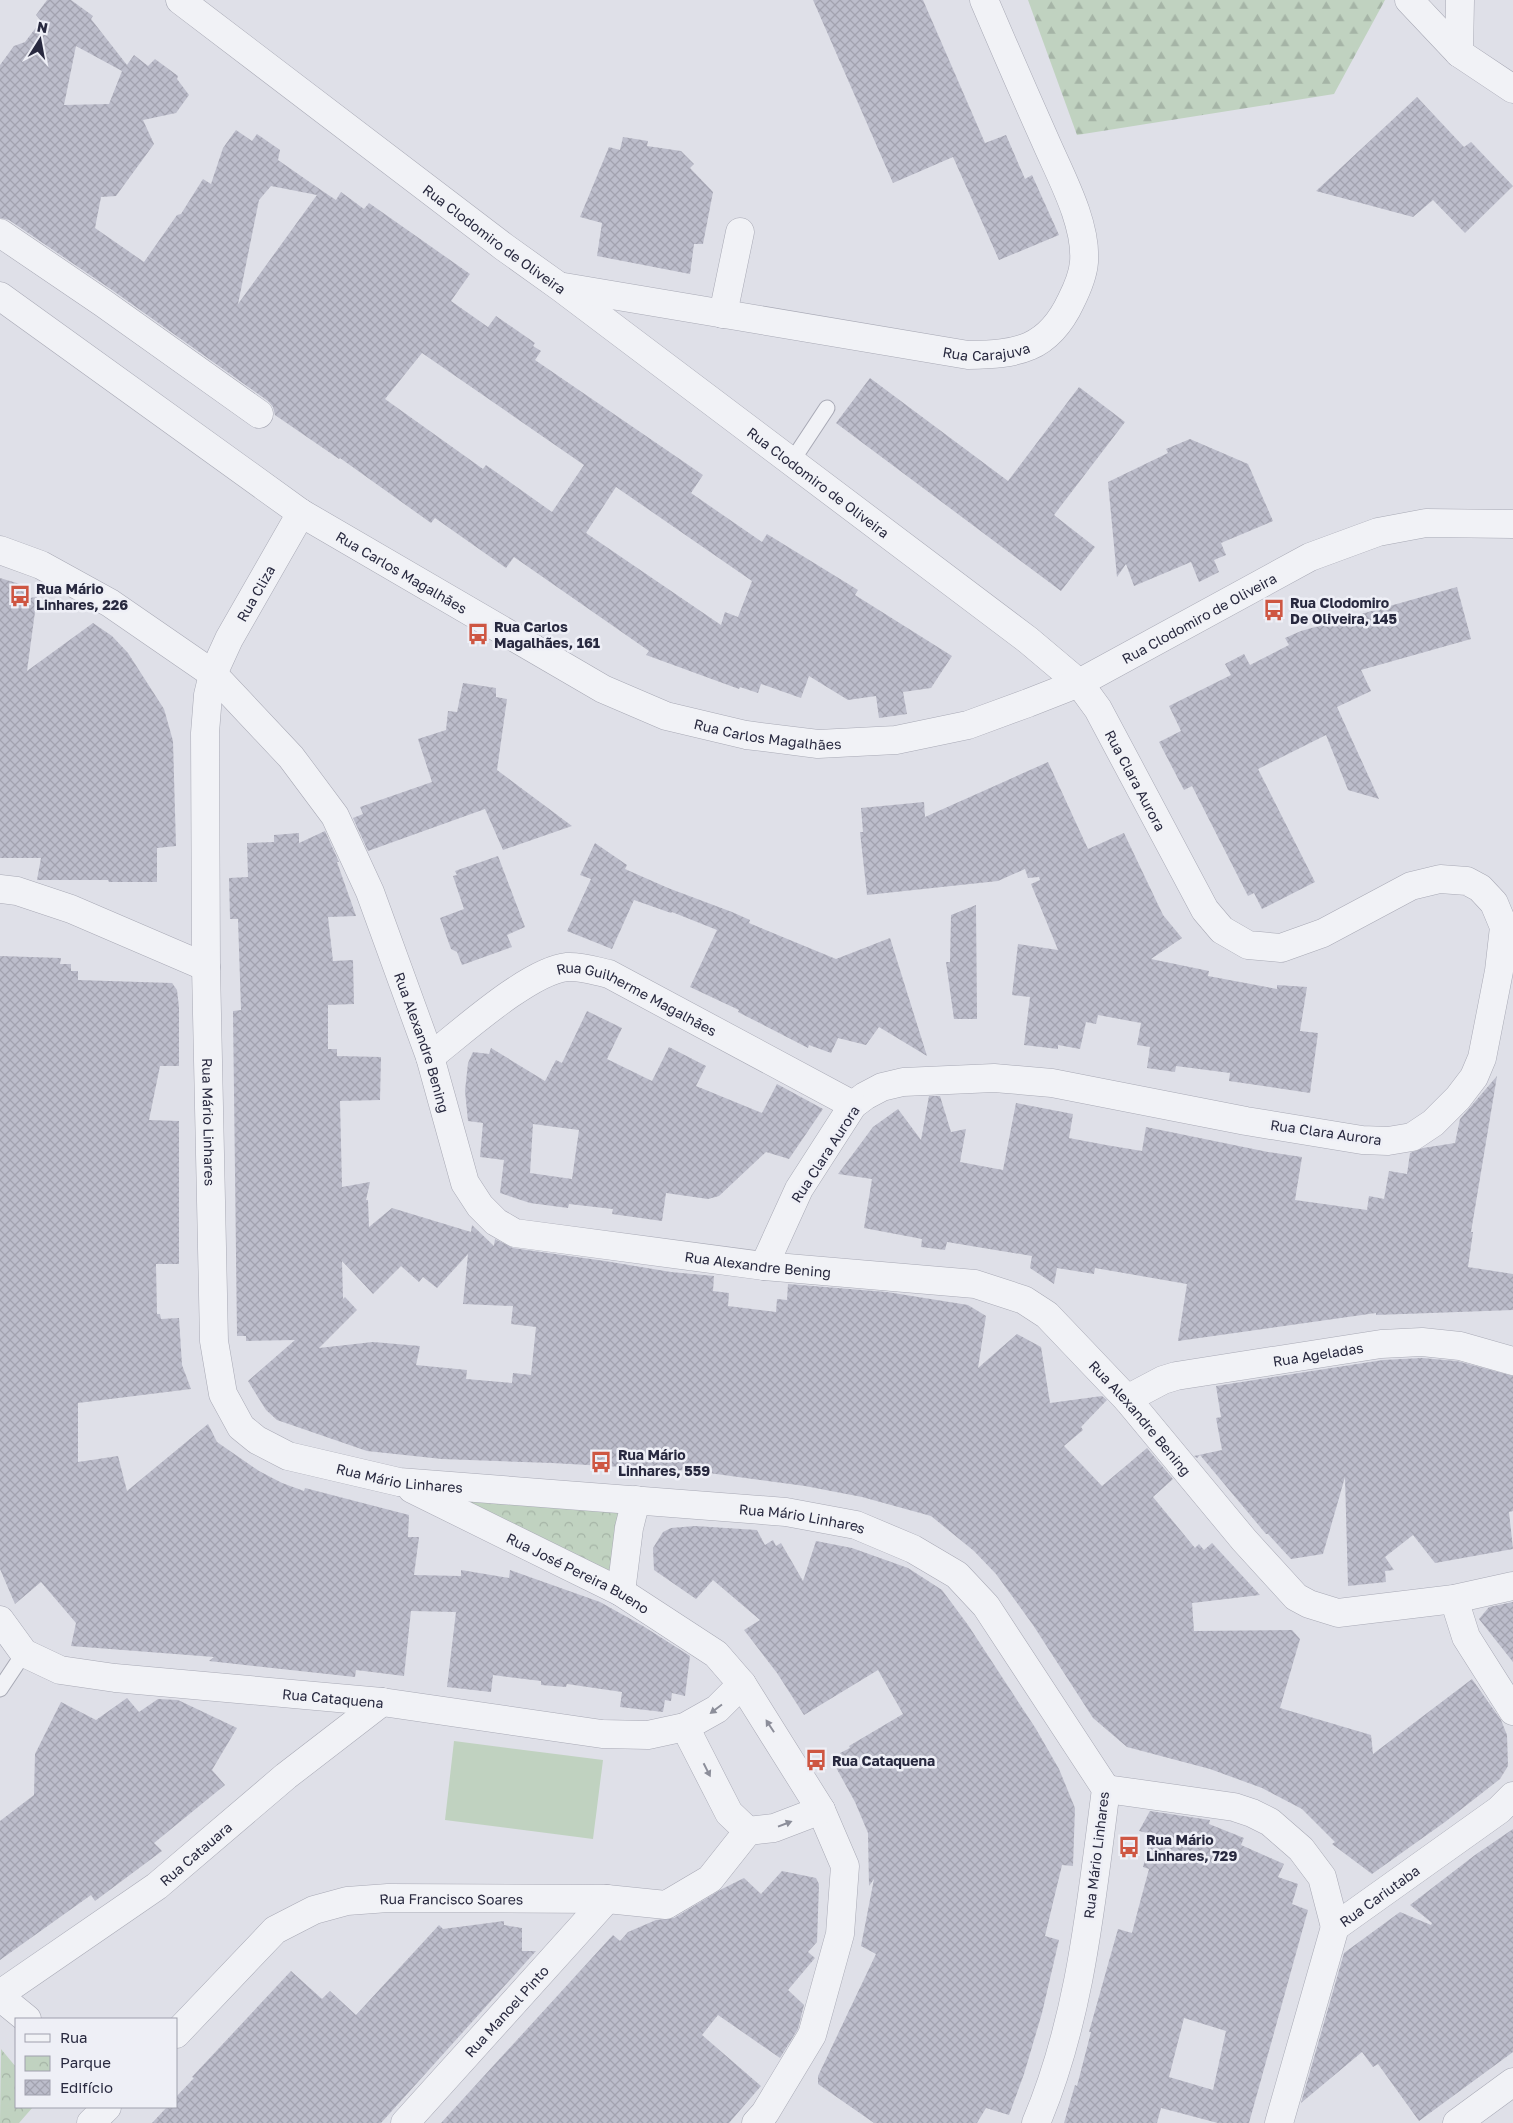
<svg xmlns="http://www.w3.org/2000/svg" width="1513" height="2123" viewBox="0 0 1513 2123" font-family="'Golos Text',sans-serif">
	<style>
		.forest { fill: url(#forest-firs) }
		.park { fill: url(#park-crowns) }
		.pitch { fill: #c0d2c0 }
		.building { fill: url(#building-cross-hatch); fill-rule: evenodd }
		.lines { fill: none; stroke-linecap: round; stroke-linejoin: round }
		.service-casing { stroke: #a8a9b5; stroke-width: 17 }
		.minor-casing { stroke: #a8a9b5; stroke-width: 29 }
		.tertiary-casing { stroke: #a8a9b5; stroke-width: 29 }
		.service { stroke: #f1f2f6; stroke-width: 15 }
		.minor { stroke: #f1f2f6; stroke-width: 28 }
		.tertiary { stroke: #f1f2f6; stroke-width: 28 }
		.oneway { fill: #8c8e9a }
		.labels { text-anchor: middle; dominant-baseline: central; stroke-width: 5; stroke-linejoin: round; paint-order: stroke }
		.street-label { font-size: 14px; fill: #28293f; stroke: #eeeff6 }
		.poi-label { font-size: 14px; font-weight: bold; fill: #28293f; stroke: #eeeff6; text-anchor: start }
	</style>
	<defs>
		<pattern id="forest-firs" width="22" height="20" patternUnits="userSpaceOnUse" patternTransform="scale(1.25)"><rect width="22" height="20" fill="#c0d2c0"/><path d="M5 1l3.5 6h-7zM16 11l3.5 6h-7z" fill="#a5b4a6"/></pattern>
		<pattern id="park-crowns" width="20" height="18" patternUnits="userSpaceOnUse" patternTransform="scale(1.25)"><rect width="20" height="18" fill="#c0d2c0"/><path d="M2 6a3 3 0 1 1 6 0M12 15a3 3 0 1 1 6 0" fill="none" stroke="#a5b4a6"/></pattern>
		<pattern id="building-cross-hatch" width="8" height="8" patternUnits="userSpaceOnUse" patternTransform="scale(1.25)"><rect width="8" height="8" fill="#bcbdcb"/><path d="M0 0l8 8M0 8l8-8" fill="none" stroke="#a2a2af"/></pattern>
	</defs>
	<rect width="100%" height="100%" fill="#dfe0e8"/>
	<polygon class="forest" points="1028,0 1385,0 1334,94 1077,135"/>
	<g class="park">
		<polygon points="457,1498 625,1507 611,1573"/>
		<polygon points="1,2049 16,2067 16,2107 33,2107 19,2123 0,2123"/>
	</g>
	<polygon class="pitch" points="454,1741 603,1760 593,1839 445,1820"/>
	<g class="building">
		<path d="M 47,0 L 71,0 L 93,16 L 91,19 L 127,65 L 134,55 L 148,66 L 155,59 L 178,76 L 177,79 L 189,95 L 176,113 L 143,120 L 154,144 L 116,196 L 101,197 L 95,228 L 144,262 L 177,215 L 181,214 L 203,179 L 211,184 L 223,148 L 236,130 L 252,141 L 257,134 L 280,150 L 278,160 L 321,190 L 336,200 L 341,192 L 364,209 L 369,203 L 470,274 L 451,301 L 488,327 L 496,316 L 535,343 L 533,346 L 541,351 L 535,360 L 703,475 L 691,493 L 762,542 L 767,534 L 858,590 L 855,595 L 952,656 L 931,688 L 903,692 L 907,714 L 879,718 L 876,696 L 848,700 L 809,676 L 801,698 L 761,684 L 758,693 L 740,687 L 739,689 L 646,655 L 649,651 L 514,557 L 506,568 L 435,518 L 431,523 L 340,458 L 339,459 L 275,415 L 273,407 L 268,401 L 112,290 L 9,220 L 0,218 L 0,65 L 14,46 L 25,42 L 41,21 L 36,15 ZM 76,46 L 122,71 L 109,104 L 64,105 ZM 271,186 L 317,195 L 238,304 L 259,200 ZM 422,353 L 584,465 L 552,512 L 486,465 L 483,469 L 385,399 ZM 616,487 L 752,581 L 738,617 L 725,612 L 721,625 L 586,533 Z"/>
		<polygon points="813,0 923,0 985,143 1006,135 1025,179 1032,175 1059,235 999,260 953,157 893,183"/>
		<polygon points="1417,97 1464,147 1471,142 1513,186 1465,233 1433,200 1413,217 1316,191"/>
		<polygon points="623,137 648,141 647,146 681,151 694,164 690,168 713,192 703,244 694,244 690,274 597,256 602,223 580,217 609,147 620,150"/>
		<polygon points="870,378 1008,481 1079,387 1125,422 1054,515 1095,547 1061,591 836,423"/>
		<polygon points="1190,439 1248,464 1273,521 1221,543 1226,555 1214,560 1219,572 1199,582 1191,562 1134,586 1126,564 1117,577 1108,482 1168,453 1166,449"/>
		<polygon points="0,578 30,587 29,598 37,597 27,671 93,623 112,636 128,653 164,709 173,741 176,846 157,848 157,882 109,882 108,880 37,880 41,858 0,858"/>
		<polygon points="1457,587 1471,639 1361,670 1371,691 1337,707 1379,799 1348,790 1326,735 1258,769 1315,882 1262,909 1254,893 1248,896 1192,786 1184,790 1159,742 1181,731 1169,706 1231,675 1225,664 1244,654 1250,665 1289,645 1285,638 1301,631"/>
		<polygon points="463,683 496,688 496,697 507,699 497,770 572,826 503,850 485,809 368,851 353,818 363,814 360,807 432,782 418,739 446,730 448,711 457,712"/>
		<polygon points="1048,762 1088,849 1124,833 1163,915 1182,938 1151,959 1209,971 1208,976 1277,989 1277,985 1307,987 1300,1031 1318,1033 1310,1093 1229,1081 1230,1073 1176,1066 1175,1072 1147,1068 1150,1047 1137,1045 1141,1023 1098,1015 1096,1024 1086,1022 1080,1049 1058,1045 1058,1049 1024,1045 1030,997 1012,995 1018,944 1058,950 1031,884 1040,880 1039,877 1028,878 1025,869 998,881 867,895 860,832 863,832 861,808 924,802 925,817"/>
		<path d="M 325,831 L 339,862 L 337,862 L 356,916 L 328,917 L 333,961 L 353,960 L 354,1004 L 328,1005 L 328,1049 L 337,1049 L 337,1056 L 381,1057 L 380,1100 L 340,1101 L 342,1187 L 370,1182 L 366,1200 L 368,1200 L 369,1227 L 392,1208 L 471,1232 L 472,1225 L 494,1246 L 495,1239 L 513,1248 L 605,1261 L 671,1272 L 714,1276 L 713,1291 L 729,1293 L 728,1306 L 776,1312 L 777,1299 L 787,1300 L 788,1284 L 887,1292 L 968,1305 L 986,1316 L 978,1368 L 1017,1334 L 1041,1347 L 1050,1403 L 1102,1396 L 1107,1400 L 1081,1427 L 1083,1430 L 1064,1446 L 1102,1486 L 1147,1448 L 1173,1479 L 1153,1497 L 1195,1548 L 1199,1544 L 1204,1550 L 1212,1543 L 1260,1595 L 1192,1603 L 1194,1631 L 1292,1630 L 1300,1639 L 1280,1708 L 1371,1735 L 1373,1754 L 1472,1679 L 1501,1720 L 1507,1735 L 1508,1766 L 1500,1779 L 1445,1822 L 1372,1874 L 1332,1844 L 1335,1842 L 1302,1809 L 1262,1788 L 1210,1769 L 1127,1747 L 1093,1718 L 1033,1625 L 996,1574 L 974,1551 L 931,1516 L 862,1497 L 805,1486 L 694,1471 L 552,1463 L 442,1459 L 367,1451 L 277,1420 L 266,1410 L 248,1381 L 295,1340 L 246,1341 L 246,1336 L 237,1336 L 233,1011 L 241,1010 L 238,919 L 230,919 L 229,878 L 248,877 L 247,843 L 274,842 L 274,835 L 299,833 L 299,843 ZM 468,1254 L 463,1304 L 513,1306 L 511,1324 L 536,1327 L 531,1375 L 513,1373 L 512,1383 L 466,1379 L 467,1370 L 416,1365 L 420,1346 L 373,1342 L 319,1348 L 357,1310 L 345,1297 L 343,1299 L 342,1261 L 373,1294 L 401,1266 L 419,1282 L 423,1277 L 437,1288 Z"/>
		<polygon points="595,843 627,865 625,869 668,888 732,912 750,920 749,923 836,959 890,938 927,1056 879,1027 866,1045 838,1038 831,1053 809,1045 808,1048 738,1012 739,1010 690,987 717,930 672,912 671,913 634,900 612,949 567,931 591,879 580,875"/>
		<polygon points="498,856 525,927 507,935 512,947 462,965 457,952 451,949 440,918 464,909 453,876 457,875 455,871"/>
		<polygon points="976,905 977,1019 954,1019 946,962 950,962 951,915"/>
		<polygon points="0,956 61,958 60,964 71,964 71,971 78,971 78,980 172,983 177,990 179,1007 179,1066 160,1066 149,1120 179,1121 179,1264 156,1264 157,1314 160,1314 161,1319 179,1318 182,1365 191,1389 78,1403 78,1462 118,1456 127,1491 208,1424 217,1442 259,1471 282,1483 304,1491 305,1488 409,1515 408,1537 419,1537 414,1575 461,1576 461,1570 509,1578 510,1570 600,1602 643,1626 690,1656 685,1696 672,1693 671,1701 665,1700 663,1712 620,1707 622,1692 567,1684 566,1687 541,1685 541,1681 493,1675 491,1692 447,1687 456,1612 411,1611 404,1676 356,1670 355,1677 209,1661 214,1657 71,1646 76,1623 41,1582 15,1604 0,1569"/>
		<path d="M 587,1011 L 622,1028 L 607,1059 L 652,1081 L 669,1047 L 706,1066 L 696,1086 L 762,1113 L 777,1084 L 823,1109 L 789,1159 L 766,1152 L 719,1196 L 708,1199 L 666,1193 L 662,1221 L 612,1214 L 613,1209 L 569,1204 L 568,1208 L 530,1203 L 500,1193 L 504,1160 L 480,1157 L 483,1123 L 468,1121 L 465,1091 L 468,1063 L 473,1052 L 489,1054 L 491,1048 L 545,1081 L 556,1060 L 562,1063 ZM 533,1124 L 579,1130 L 572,1179 L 530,1173 Z"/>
		<polygon points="1497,1076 1471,1232 1473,1232 1468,1267 1513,1274 1513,1310 1376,1315 1376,1313 1178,1341 1187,1284 1095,1268 1094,1274 1057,1268 1054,1284 1030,1268 1032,1256 947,1242 945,1250 921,1247 922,1239 864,1228 872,1179 838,1174 873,1127 898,1109 921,1140 929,1096 940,1096 951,1132 966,1129 960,1162 1003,1170 1016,1103 1073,1114 1069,1138 1106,1145 1142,1151 1146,1127 1268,1152 1302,1157 1295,1200 1367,1210 1369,1196 1384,1199 1389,1171 1407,1174 1410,1153 1423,1148 1455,1143 1460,1119"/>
		<polygon points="1422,1358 1457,1361 1513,1376 1513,1511 1509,1512 1513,1549 1435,1563 1413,1535 1385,1557 1394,1570 1385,1571 1386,1582 1348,1586 1345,1477 1323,1554 1291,1559 1268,1534 1266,1534 1200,1455 1197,1458 1194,1456 1222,1450 1216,1418 1221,1417 1216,1386 1383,1360"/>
		<polygon points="695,1526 757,1530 765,1545 773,1540 776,1546 781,1543 803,1581 816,1541 852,1548 908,1568 942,1590 968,1625 1036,1729 1059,1769 1075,1808 1073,1866 1062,1865 1045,1936 1059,1940 1042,2013 1024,2074 1009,2115 986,2108 977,2123 874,2123 818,2084 818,2076 876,1954 861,1946 874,1879 869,1886 868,1833 855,1802 833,1762 842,1756 840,1753 850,1748 849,1746 903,1714 878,1670 804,1715 777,1673 744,1630 760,1620 713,1580 696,1599 654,1570 653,1548 663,1532 671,1528"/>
		<polygon points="1513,1602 1513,1662 1479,1619 1489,1607"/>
		<polygon points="127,1698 139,1712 158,1699 178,1700 237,1728 212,1770 225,1785 154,1843 162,1851 95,1901 91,1895 0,1960 0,1821 34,1795 35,1754 61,1702 96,1720"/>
		<path d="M 1150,1811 L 1210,1820 L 1209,1824 L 1244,1838 L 1241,1845 L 1284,1864 L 1278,1877 L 1298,1884 L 1292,1904 L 1308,1910 L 1249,2123 L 1218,2123 L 1161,2108 L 1157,2123 L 1064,2123 L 1075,2085 L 1077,2086 L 1091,2032 L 1089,2032 L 1118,1929 L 1132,1933 L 1139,1906 L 1149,1869 L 1143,1867 L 1152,1834 L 1139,1831 ZM 1184,2018 L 1226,2031 L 1213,2090 L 1169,2077 Z"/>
		<polygon points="1513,1829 1513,2052 1419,2121 1378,2064 1373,2067 1362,2052 1301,2103 1344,1953 1400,1912 1431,1925 1432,1923 1410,1905 1475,1855"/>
		<polygon points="782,1871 816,1878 819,1884 817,1942 808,1952 815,1958 788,1990 804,2005 798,2029 780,2058 718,2015 702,2035 761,2086 729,2123 441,2123 613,1935 620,1941 628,1932 656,1920 674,1918 722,1889 744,1878 761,1894"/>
		<polygon points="504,1921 504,1925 522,1928 522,1951 536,1951 381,2123 152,2123 167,2107 176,2107 176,2097 194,2078 192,2077 291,1971 322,1999 330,1991 356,2015 439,1925 443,1929"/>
	</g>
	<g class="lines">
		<g class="service-casing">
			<g id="service">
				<polyline points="792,461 827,408"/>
				<polyline points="0,1689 24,1653"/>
			</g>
		</g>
		<g class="minor-casing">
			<g id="minor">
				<path id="s1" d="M 180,0 L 504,247 L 560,287 L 1028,640 L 1079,683 L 1098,709 L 1205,910 L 1222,930 L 1248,945 L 1281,948 L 1323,933 L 1411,886 L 1440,879 L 1467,881 L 1480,888 L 1494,903 L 1504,927 L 1499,971 L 1482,1058 L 1474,1077 L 1458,1098 L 1433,1123 L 1412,1137 L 1388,1141 L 1362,1140 L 1246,1121 L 1052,1083 L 994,1078 L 903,1082 L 882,1087 L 865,1096 L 853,1105 L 799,1189 L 764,1266"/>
				<polyline points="1459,53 1460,0"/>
				<polyline points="0,233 103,303 259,414"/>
				<path id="s2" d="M 564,287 L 968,355 C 1018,354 1048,350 1071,301 C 1077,289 1083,276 1084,262 C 1087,223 1060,175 1045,140 C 1024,93 1004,47 984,0"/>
				<polyline points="0,296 301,513"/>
				<polyline points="723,314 740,232"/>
				<path id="s3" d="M 0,550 L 41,565 L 110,603 L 213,674 L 291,757 L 335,816 L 370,892 L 430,1057 L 465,1183 L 480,1206 L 496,1222 L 515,1233 L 764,1266 L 975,1284 L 1024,1300 L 1047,1315 L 1127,1399 L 1244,1540 L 1296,1597 L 1309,1604 L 1338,1613 L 1454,1599 L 1513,1586"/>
				<path id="s4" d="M 206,967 L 214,1341 L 223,1394 L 241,1427 L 257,1440 L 288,1456 L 399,1482 L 786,1512 L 856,1525 L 913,1549 L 957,1575 L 986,1606 L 1106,1789 C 1091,1902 1081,2017 1036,2123"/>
				<path id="s5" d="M 430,1057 C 462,1032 529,971 567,967 C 582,966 595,971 609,974 L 853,1105"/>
				<path id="s6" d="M 1127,1399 L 1163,1380 L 1176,1376 L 1381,1344 L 1422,1342 L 1460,1346 L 1513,1361"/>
				<path id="s7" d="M 412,1489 L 621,1592 L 716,1654 L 742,1684 L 821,1810 L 845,1866 L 840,1934 L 812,2035 L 765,2113 L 756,2123"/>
				<polyline points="621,1592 629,1528 636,1500"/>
				<polyline points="1454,1599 1466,1637 1513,1711"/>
				<path id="s8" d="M 0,1620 L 24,1653 L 60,1670 L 115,1678 L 382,1702 L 602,1734 L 648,1735 L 685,1727 L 717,1709 L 742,1684"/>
				<polyline points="685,1727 729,1813 748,1831"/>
				<polyline points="1106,1789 1234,1807 1252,1813 1270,1822 1301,1849 1322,1877 1335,1927"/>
				<polyline points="748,1831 774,1828 821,1810"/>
				<path id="s9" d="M 0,1994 L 157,1886 L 286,1776 L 382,1702"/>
				<polyline points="0,1997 27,2019"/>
				<path id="s10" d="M 176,2034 L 275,1930 L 314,1910 L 347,1901 L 388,1898 L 607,1899 L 666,1905 L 710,1879 L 748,1831"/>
				<polyline points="91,2123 107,2107"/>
				<path id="s11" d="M 405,2123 L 607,1899"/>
				<path id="s12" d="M 1279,2123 L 1335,1927 L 1499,1810 L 1513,1796"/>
				<polyline points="1457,2123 1513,2082"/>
			</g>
		</g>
		<g class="tertiary-casing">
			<g id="tertiary">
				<polyline points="1409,0 1459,53 1513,89"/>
				<path id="s13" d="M 0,889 L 17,891 L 71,909 L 206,967 L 205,733 L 208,695 L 213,674 L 229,639 L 301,513 L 603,689 L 666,716 L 746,735 L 818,744 L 896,740 L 968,725 L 1028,703 L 1079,683 L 1310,557 L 1378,532 L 1426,523 L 1513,524"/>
			</g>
		</g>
		<use href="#service" class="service"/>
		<use href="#minor" class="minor"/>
		<use href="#tertiary" class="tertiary"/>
	</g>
	<defs><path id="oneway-solid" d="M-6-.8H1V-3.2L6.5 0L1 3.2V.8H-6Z" transform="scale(1.25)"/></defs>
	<g class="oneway">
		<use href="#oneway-solid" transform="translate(716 1709) rotate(143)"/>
		<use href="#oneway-solid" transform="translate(770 1726) rotate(-123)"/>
		<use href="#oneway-solid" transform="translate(707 1770) rotate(63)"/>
		<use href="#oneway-solid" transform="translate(785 1824) rotate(-21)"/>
	</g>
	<defs>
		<g id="bus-bare" transform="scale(1.725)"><path d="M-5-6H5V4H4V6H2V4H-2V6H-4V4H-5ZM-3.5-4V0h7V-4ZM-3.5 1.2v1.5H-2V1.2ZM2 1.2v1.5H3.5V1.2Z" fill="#ce5642" stroke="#eeeff6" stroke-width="2.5" paint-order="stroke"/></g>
	</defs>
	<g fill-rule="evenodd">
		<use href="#bus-bare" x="20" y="596"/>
		<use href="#bus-bare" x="1274" y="610"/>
		<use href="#bus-bare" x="478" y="634"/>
		<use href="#bus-bare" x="601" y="1462"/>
		<use href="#bus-bare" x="816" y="1760"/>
		<use href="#bus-bare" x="1129" y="1847"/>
	</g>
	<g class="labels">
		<g class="street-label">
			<text stroke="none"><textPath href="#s1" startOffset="395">Rua Clodomiro de Oliveira</textPath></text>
			<text stroke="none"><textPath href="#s2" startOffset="428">Rua Carajuva</textPath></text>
			<text stroke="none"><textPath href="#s1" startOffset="800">Rua Clodomiro de Oliveira</textPath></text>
			<text stroke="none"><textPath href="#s13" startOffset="815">Rua Carlos Magalhães</textPath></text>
			<text stroke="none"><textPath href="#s13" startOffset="606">Rua Cliza</textPath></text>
			<text stroke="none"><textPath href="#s13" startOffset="1678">Rua Clodomiro de Oliveira</textPath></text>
			<text stroke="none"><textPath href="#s13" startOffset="1220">Rua Carlos Magalhães</textPath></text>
			<text stroke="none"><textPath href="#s1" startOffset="1242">Rua Clara Aurora</textPath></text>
			<text stroke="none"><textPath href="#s5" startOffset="242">Rua Guilherme Magalhães</textPath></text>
			<text stroke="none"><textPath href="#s3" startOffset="678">Rua Alexandre Bening</textPath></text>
			<text stroke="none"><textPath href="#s4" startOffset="155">Rua Mário Linhares</textPath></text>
			<text transform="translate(1326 1132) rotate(8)">Rua Clara Aurora</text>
			<text transform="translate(825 1154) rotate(-57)">Rua Clara Aurora</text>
			<text stroke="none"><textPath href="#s3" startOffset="1142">Rua Alexandre Bening</textPath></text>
			<text stroke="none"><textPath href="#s6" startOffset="198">Rua Ageladas</textPath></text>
			<text stroke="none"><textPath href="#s3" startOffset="1578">Rua Alexandre Bening</textPath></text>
			<text stroke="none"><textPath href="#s4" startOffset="635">Rua Mário Linhares</textPath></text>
			<text stroke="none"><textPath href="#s4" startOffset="1040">Rua Mário Linhares</textPath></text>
			<text stroke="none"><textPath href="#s7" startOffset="186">Rua José Pereira Bueno</textPath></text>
			<text stroke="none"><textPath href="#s8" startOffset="355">Rua Cataquena</textPath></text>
			<text stroke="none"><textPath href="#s9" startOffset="241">Rua Catauara</textPath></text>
			<text transform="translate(1096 1855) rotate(-83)">Rua Mário Linhares</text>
			<text stroke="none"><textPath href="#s12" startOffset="258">Rua Cariutaba</textPath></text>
			<text stroke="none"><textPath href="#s10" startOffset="326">Rua Francisco Soares</textPath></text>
			<text stroke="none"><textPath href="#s11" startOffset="151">Rua Manoel Pinto</textPath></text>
		</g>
		<g class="poi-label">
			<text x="36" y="588">Rua Mário<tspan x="36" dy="16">Linhares, 226</tspan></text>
			<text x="1290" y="602">Rua Clodomiro<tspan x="1290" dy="16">De Oliveira, 145</tspan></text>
			<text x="494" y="626">Rua Carlos<tspan x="494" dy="16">Magalhães, 161</tspan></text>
			<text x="618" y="1454">Rua Mário<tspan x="618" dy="16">Linhares, 559</tspan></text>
			<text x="832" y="1760">Rua Cataquena</text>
			<text x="1146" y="1839">Rua Mário<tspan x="1146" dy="16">Linhares, 729</tspan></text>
		</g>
	</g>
	<rect x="15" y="2018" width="162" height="90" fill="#eeeff6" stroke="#9fa0ad"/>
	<rect x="25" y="2034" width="25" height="8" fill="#f1f2f6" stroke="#9fa0ad"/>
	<text x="60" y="2043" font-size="15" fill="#28293f">Rua</text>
	<rect x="25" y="2056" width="25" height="15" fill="url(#park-crowns)" stroke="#9fa0ad"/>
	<text x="60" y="2068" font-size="15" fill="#28293f">Parque</text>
	<rect x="25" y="2080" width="25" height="15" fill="url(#building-cross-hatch)" stroke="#9fa0ad"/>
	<text x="60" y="2093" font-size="15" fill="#28293f">Edifício</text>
	<g transform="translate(40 40) rotate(11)" stroke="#eeeff6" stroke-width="4" paint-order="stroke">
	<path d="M0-4L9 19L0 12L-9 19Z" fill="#28293f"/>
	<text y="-8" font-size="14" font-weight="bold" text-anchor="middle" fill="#28293f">N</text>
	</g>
</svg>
